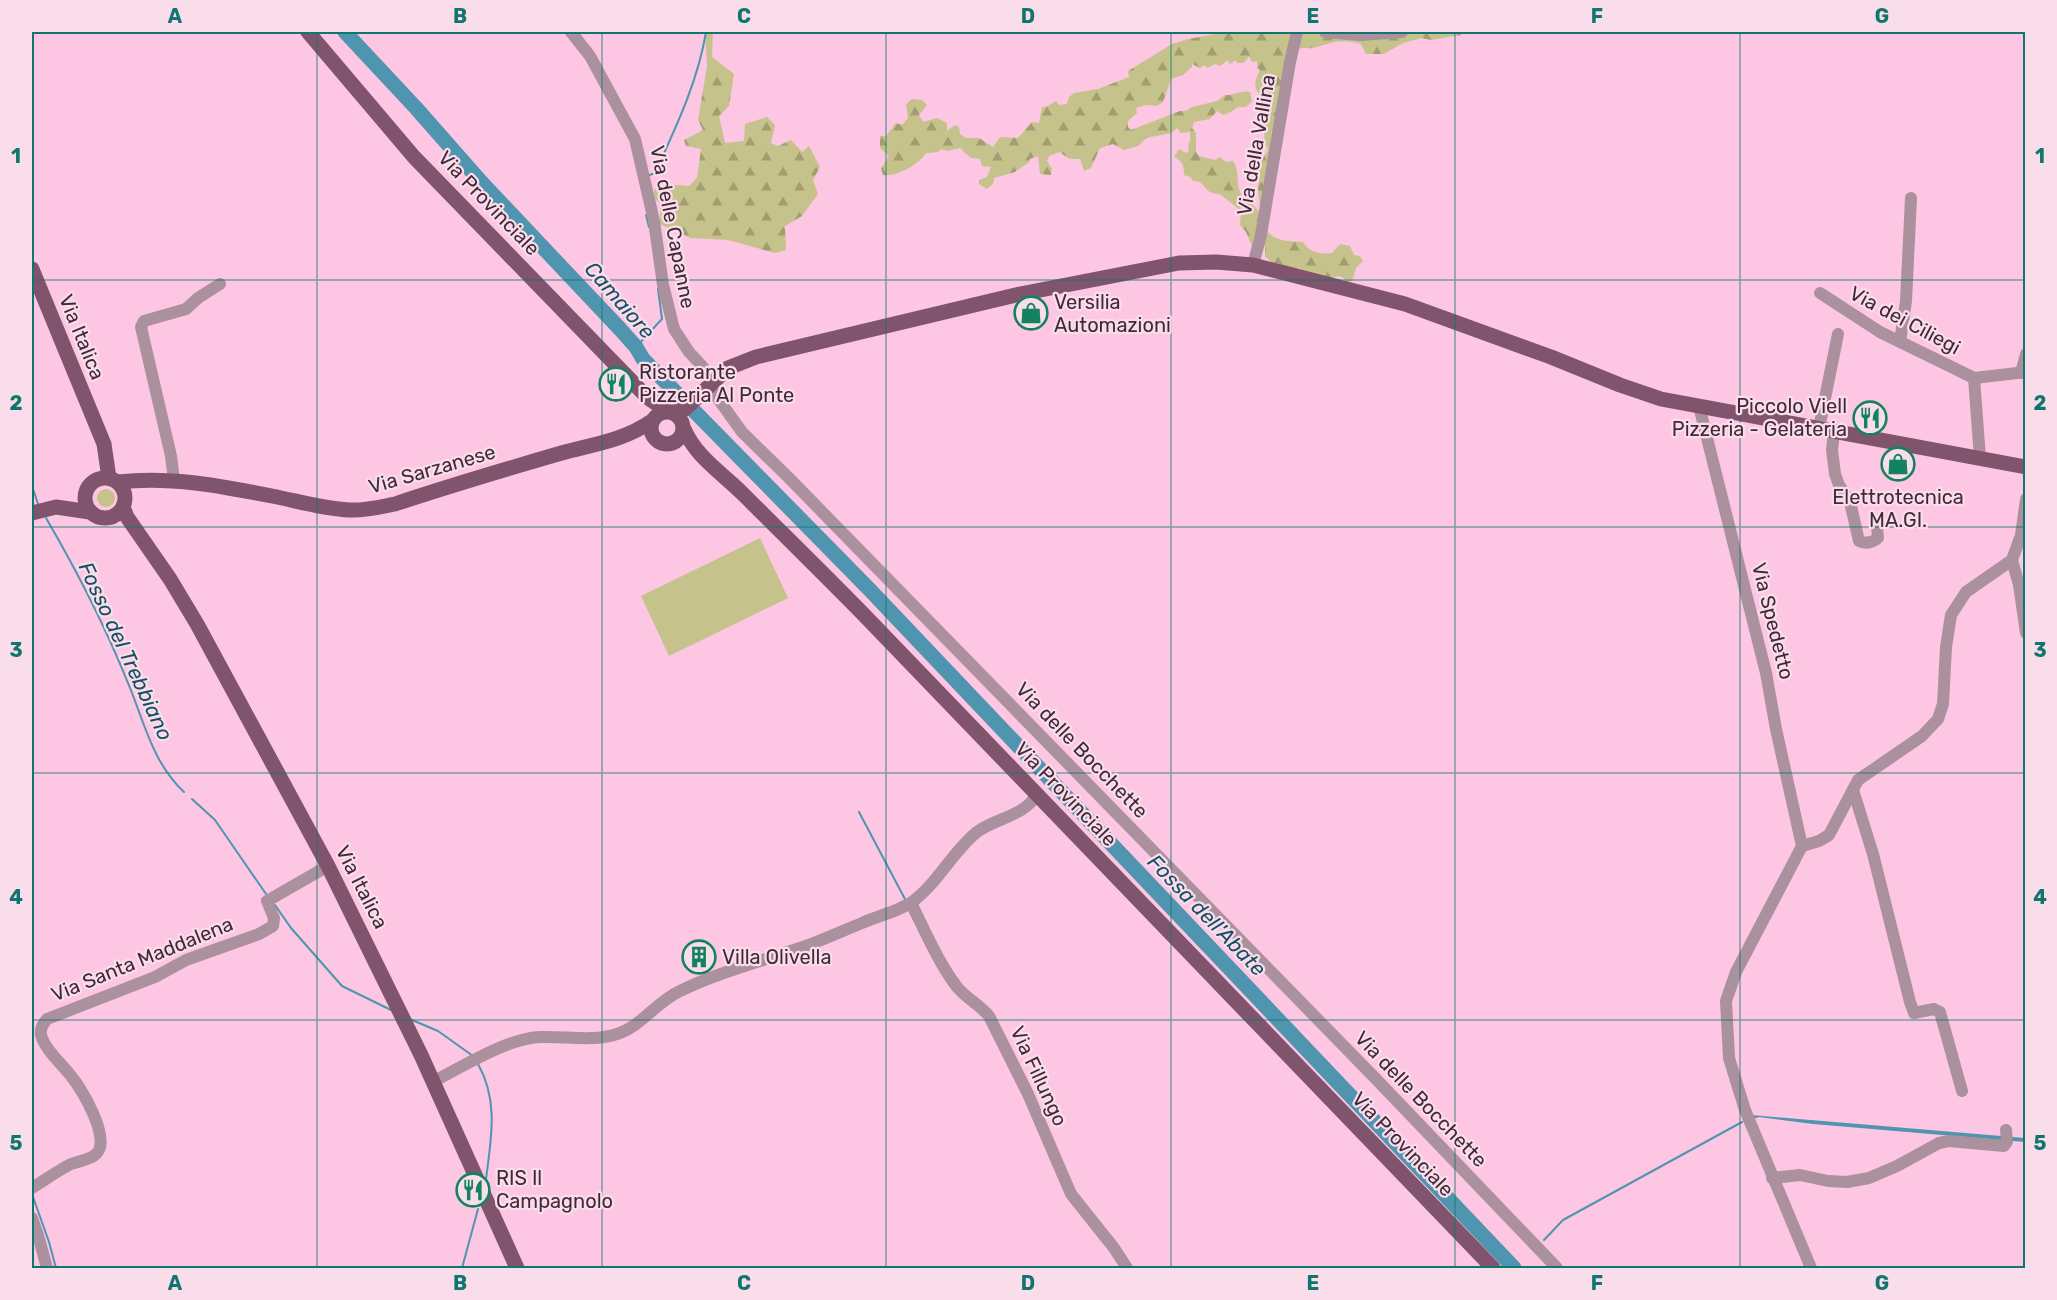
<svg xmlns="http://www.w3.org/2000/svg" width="2057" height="1300" viewBox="0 0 2057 1300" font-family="Rubik,sans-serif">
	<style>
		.grass { fill: #c5c38b }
		.forest { fill: url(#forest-firs); fill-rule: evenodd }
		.water { fill: #4f95b0 }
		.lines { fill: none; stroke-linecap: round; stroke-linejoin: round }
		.stream { stroke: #4f95b0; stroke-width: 2 }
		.river { stroke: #4f95b0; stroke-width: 15 }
		.minor { stroke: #ab909e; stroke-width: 12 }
		.major { stroke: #81546d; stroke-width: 15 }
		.grid { fill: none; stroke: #0f766e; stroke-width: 1.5; stroke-opacity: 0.55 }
		.labels { text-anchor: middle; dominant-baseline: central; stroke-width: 4.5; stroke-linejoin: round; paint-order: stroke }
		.street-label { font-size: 20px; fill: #432937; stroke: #f9ddeb }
		.poi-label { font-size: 20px; fill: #432937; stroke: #f9ddeb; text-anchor: start }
		.water-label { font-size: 21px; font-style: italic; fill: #144f63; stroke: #f9ddeb }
		.neatline { fill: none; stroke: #0f766e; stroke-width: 2 }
		.grid-label { font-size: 20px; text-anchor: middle; font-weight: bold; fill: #0f766e }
	</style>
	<defs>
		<pattern id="forest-firs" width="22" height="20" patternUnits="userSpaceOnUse" patternTransform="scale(1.5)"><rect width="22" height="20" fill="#c5c38b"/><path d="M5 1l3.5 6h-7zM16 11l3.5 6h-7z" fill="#a29e72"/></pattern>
	</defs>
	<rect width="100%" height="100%" fill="#fdc6e3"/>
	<g class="grass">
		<circle cx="106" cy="498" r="9"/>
		<polygon points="760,538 788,598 669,656 641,596"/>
	</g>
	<g class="forest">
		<polygon points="705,32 713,32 712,57 734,74 729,106 719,116 725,143 744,141 745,124 767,117 775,125 771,143 778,146 791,140 802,152 809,146 820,167 813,180 818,194 802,216 785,226 786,250 775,253 728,240 691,238 660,224 660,203 653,198 654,190 667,184 689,186 697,178 701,149 686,146 684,140 703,130 698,120 707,66"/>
		<path d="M 1227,32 L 1460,32 L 1461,35 L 1431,40 L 1422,38 L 1403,43 L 1384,54 L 1366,54 L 1361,44 C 1340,38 1332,43 1313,48 C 1308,49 1304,47 1298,49 L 1266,230 C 1275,242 1290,241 1303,242 C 1309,252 1320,255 1332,253 L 1340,244 L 1350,246 L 1354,255 L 1360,256 L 1363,261 L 1356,268 L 1352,281 L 1346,283 L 1344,278 L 1339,276 L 1327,279 L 1303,273 L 1300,268 L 1294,270 L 1283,269 L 1281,264 L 1271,262 L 1265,256 L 1265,246 L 1252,246 L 1246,232 L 1240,225 L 1241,211 L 1220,194 C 1208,194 1207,189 1200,182 L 1193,181 L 1190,177 L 1184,175 C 1184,166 1183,161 1174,157 L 1179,149 L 1186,153 L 1189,151 L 1188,145 L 1190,141 L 1190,132 L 1181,133 L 1177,128 L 1171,133 L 1146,138 L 1138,146 L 1124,150 L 1113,144 L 1100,148 L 1091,168 L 1084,171 L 1080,159 L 1070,159 L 1059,152 L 1049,156 L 1047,161 L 1052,169 L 1051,175 L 1040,174 L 1038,156 L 1030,159 L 1029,162 L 1015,172 L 994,178 L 993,184 L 987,189 L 979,184 L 979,180 L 987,177 L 991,167 L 982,166 L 980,159 L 971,158 L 960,148 L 948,151 L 941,149 L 938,152 L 926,153 C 918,165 897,177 883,175 L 881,168 L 889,156 L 880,148 L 880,136 L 886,136 L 896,123 L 902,125 L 908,118 L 906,105 L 911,99 L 922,100 L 927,105 L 919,115 L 923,122 L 937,118 L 947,123 L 947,131 L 955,125 L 959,127 L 960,134 L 966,138 L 979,138 L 993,147 L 1000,137 L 1018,138 L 1032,122 L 1039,123 L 1042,107 L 1048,106 L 1056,101 L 1059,105 L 1067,104 L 1069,97 L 1074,93 L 1098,89 L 1129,77 L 1128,71 L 1172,44 L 1188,39 ZM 1249,56 L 1252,62 L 1257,61 L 1257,68 L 1260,70 C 1256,79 1252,85 1259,94 L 1258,103 L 1268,109 C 1266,121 1261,139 1268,150 L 1258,166 L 1256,176 L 1259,181 C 1256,191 1261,202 1260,213 L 1251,202 L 1244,200 C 1234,185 1241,173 1233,161 L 1226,162 L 1220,157 L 1215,160 L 1199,156 L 1196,152 L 1196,133 L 1192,128 L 1194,122 L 1210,119 L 1217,111 L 1223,115 L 1231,112 L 1238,107 L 1246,107 L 1252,101 L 1250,92 C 1241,90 1234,96 1225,95 L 1217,101 L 1192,107 L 1186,111 L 1180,111 L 1131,130 L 1128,127 L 1128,121 L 1137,113 L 1136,108 L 1145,105 L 1157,106 L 1163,102 L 1171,79 L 1183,75 L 1192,67 L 1192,64 L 1200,68 L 1204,65 L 1207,68 L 1215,64 L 1220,66 L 1228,60 L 1230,64 L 1236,60 L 1237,63 L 1244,63 Z"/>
	</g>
	<polygon class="water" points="1751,1115 2025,1138 2025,1142 1813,1124 1759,1117 1742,1122"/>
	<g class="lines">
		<g class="stream">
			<path d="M 647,176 L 655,173 C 676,127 698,81 706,32"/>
			<polyline points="646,215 649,227"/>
			<polyline points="636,347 662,319 658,289"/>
			<polyline points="32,486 38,504"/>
			<path d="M 46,518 C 77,571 105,626 128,683 C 144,721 152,762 184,792"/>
			<polyline points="192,799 215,820 266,894"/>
			<polyline points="859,812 906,901"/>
			<polyline points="275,905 291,928 342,986 391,1010"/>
			<polyline points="412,1020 438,1031 473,1056"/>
			<path d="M 478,1064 C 499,1101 491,1139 486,1179"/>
			<polyline points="32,1194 49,1242 56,1268"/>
			<polyline points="1544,1240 1563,1220 1742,1122"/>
			<polyline points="462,1268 478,1209"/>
		</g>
		<polyline class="river" points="345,32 416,108 482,183 620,329 636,347 643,359 870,590 1514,1268"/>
		<g class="minor">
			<polyline points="571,32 590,56 635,139 654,221 663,285 674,329 689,352 703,367"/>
			<polyline points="1325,32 1361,35 1402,32"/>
			<polyline points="1253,265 1261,235 1290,62 1297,32"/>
			<polyline points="1820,293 1880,332 1974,378 2026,372"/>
			<polyline points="1900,342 1906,301 1911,198"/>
			<polyline points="2021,373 2026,354"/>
			<polyline points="1974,378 1980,458"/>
			<polyline points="708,387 714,393 742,432 789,478 1376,1079 1557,1268"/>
			<polyline points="1699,406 1766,673 1776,729 1802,846"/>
			<polyline points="1819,428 1838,334"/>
			<path d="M 1834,432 L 1832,450 L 1835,474 L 1839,485 L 1850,502 L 1859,541 C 1866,544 1872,543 1878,538 L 1877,526"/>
			<polyline points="174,480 171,456 141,327 144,321 186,309 198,298 220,284"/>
			<polyline points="2012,560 2019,585 2026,633"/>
			<polyline points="1853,790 1873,854 1910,1002 1914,1013 1934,1009 1940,1012 1962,1091"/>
			<polyline points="1802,846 1736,972 1726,1001 1729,1058 1745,1110 1811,1268"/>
			<polyline points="1802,846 1819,841 1829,835 1858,780 1922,736 1938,719 1943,704 1946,647 1951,615 1966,592 2012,560 2021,535 2026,499"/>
			<path d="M 911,903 C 925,931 938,962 957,987 C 966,998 980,1005 989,1016 L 1028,1094 L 1071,1194 L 1114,1248 L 1127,1268"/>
			<path d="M 432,1082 C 462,1067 508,1038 540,1037 C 566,1036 592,1042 617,1034 C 642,1026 656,1002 680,991 C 723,970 771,959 816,942 C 832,936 847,929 862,923 C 878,916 899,911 912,902 C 938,883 952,852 977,832 C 996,818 1025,816 1037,794"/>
			<polyline points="1772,1178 1800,1175 1828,1181 1847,1182 1869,1178 1897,1166 1939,1143 1949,1141 2004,1146 2007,1142 2006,1130"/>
			<path d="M 32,1188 C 45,1180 57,1171 71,1164 C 79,1161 90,1160 96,1154 C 112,1140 82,1089 71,1076 C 62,1064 45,1050 41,1035 C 40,1028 43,1024 47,1019 L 155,977 L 186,960 L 259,934 L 273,926 L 274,918 L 267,901 L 328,866"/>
			<polyline points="32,1218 38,1235 47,1268"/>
		</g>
		<g class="major">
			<polyline points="308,32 414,157 647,397 667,411"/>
			<polyline points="32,269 104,444 109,478"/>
			<circle cx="667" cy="428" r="16"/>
			<polyline points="672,412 685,409 728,368 756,357 1020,294 1179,263 1216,262 1253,265 1405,304 1551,357 1620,385 1661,399 2026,467"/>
			<path d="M 684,429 C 696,457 722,473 743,494 C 784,535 826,576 867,618 C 1076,834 1285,1050 1493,1268"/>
			<circle cx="105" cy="498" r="20"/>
			<path d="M 118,482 C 170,476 221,486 272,496 C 297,501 324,509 349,510 C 365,511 380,507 395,504 C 449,486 503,470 558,454 C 593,444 621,442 652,421"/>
			<polyline points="123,507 127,517 170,579 197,624 328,866 421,1055 517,1268"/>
			<polyline points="32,513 56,507 90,512"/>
		</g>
	</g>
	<path class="grid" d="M 317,32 L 317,1268M 602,32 L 602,1268M 886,32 L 886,1268M 1171,32 L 1171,1268M 1455,32 L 1455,1268M 1740,32 L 1740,1268M 32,280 L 2026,280M 32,527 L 2026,527M 32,773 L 2026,773M 32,1020 L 2026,1020"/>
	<defs>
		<g id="shop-ring" transform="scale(1.725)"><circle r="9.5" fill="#f9ddeb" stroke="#13825f" stroke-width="1.5"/><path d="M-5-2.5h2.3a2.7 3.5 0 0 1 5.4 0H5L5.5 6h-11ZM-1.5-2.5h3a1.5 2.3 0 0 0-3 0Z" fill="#13825f"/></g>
		<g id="restaurant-ring" transform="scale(1.725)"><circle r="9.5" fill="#f9ddeb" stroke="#13825f" stroke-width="1.5"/><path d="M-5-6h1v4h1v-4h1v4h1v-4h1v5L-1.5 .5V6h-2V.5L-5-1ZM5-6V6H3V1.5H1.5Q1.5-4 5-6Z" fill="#13825f"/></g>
		<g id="building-ring" transform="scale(1.725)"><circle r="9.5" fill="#f9ddeb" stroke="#13825f" stroke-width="1.5"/><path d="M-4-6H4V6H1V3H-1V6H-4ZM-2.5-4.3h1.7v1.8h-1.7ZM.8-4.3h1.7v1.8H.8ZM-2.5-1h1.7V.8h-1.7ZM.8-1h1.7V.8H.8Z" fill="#13825f"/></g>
	</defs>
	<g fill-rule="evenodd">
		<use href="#shop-ring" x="1031" y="313"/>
		<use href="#restaurant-ring" x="616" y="384"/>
		<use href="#restaurant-ring" x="1870" y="418"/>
		<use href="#shop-ring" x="1898" y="464"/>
		<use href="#building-ring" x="699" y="957"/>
		<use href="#restaurant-ring" x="473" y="1190"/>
	</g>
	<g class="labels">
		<g class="street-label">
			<text transform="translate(1256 145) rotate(-80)">Via della Vallina</text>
			<text transform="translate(489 203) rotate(46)">Via Provinciale</text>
			<text transform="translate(673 227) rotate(79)">Via delle Capanne</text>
			<text transform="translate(1905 320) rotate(28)">Via dei Ciliegi</text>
			<text transform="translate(82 337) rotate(68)">Via Italica</text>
			<text transform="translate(432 469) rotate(-16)">Via Sarzanese</text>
			<text transform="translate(1773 621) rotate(76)">Via Spedetto</text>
			<text transform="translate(1082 750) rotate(46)">Via delle Bocchette</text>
			<text transform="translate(1066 794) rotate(46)">Via Provinciale</text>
			<text transform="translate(362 887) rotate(63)">Via Italica</text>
			<text transform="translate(142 959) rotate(-22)">Via Santa Maddalena</text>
			<text transform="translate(1039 1076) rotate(65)">Via Fillungo</text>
			<text transform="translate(1421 1099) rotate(46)">Via delle Bocchette</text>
			<text transform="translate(1403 1144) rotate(46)">Via Provinciale</text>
		</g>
		<g class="poi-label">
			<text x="1054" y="302">Versilia<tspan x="1054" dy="23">Automazioni</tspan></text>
			<text x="639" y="372">Ristorante<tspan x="639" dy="23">Pizzeria Al Ponte</tspan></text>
			<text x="1847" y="406" text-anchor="end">Piccolo Viell<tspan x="1847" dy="23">Pizzeria - Gelateria</tspan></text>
			<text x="1898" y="497" text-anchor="middle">Elettrotecnica<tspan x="1898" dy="23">MA.GI.</tspan></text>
			<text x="722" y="957">Villa Olivella</text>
			<text x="496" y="1178">RIS Il<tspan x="496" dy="23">Campagnolo</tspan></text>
		</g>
		<g class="water-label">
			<text transform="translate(620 300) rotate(49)">Camaiore</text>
			<text transform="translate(126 651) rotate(65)">Fosso del Trebbiano</text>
			<text transform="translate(1207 915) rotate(46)">Fossa dell'Abate</text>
		</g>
	</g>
	<rect width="2057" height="1300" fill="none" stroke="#f9ddeb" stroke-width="66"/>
	<rect x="33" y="33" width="1991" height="1234" class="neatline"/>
	<g class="grid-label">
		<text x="175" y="23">A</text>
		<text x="460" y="23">B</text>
		<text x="744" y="23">C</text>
		<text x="1028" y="23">D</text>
		<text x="1313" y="23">E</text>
		<text x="1597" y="23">F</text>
		<text x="1882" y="23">G</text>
		<text x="16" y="163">1</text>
		<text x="2040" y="163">1</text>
		<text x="16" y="410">2</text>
		<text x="2040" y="410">2</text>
		<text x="16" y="657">3</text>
		<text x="2040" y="657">3</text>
		<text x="16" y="904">4</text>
		<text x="2040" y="904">4</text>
		<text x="16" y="1150">5</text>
		<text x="2040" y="1150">5</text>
		<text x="175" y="1290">A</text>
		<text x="460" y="1290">B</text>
		<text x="744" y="1290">C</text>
		<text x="1028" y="1290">D</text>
		<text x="1313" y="1290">E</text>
		<text x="1597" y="1290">F</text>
		<text x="1882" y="1290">G</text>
	</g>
</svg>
